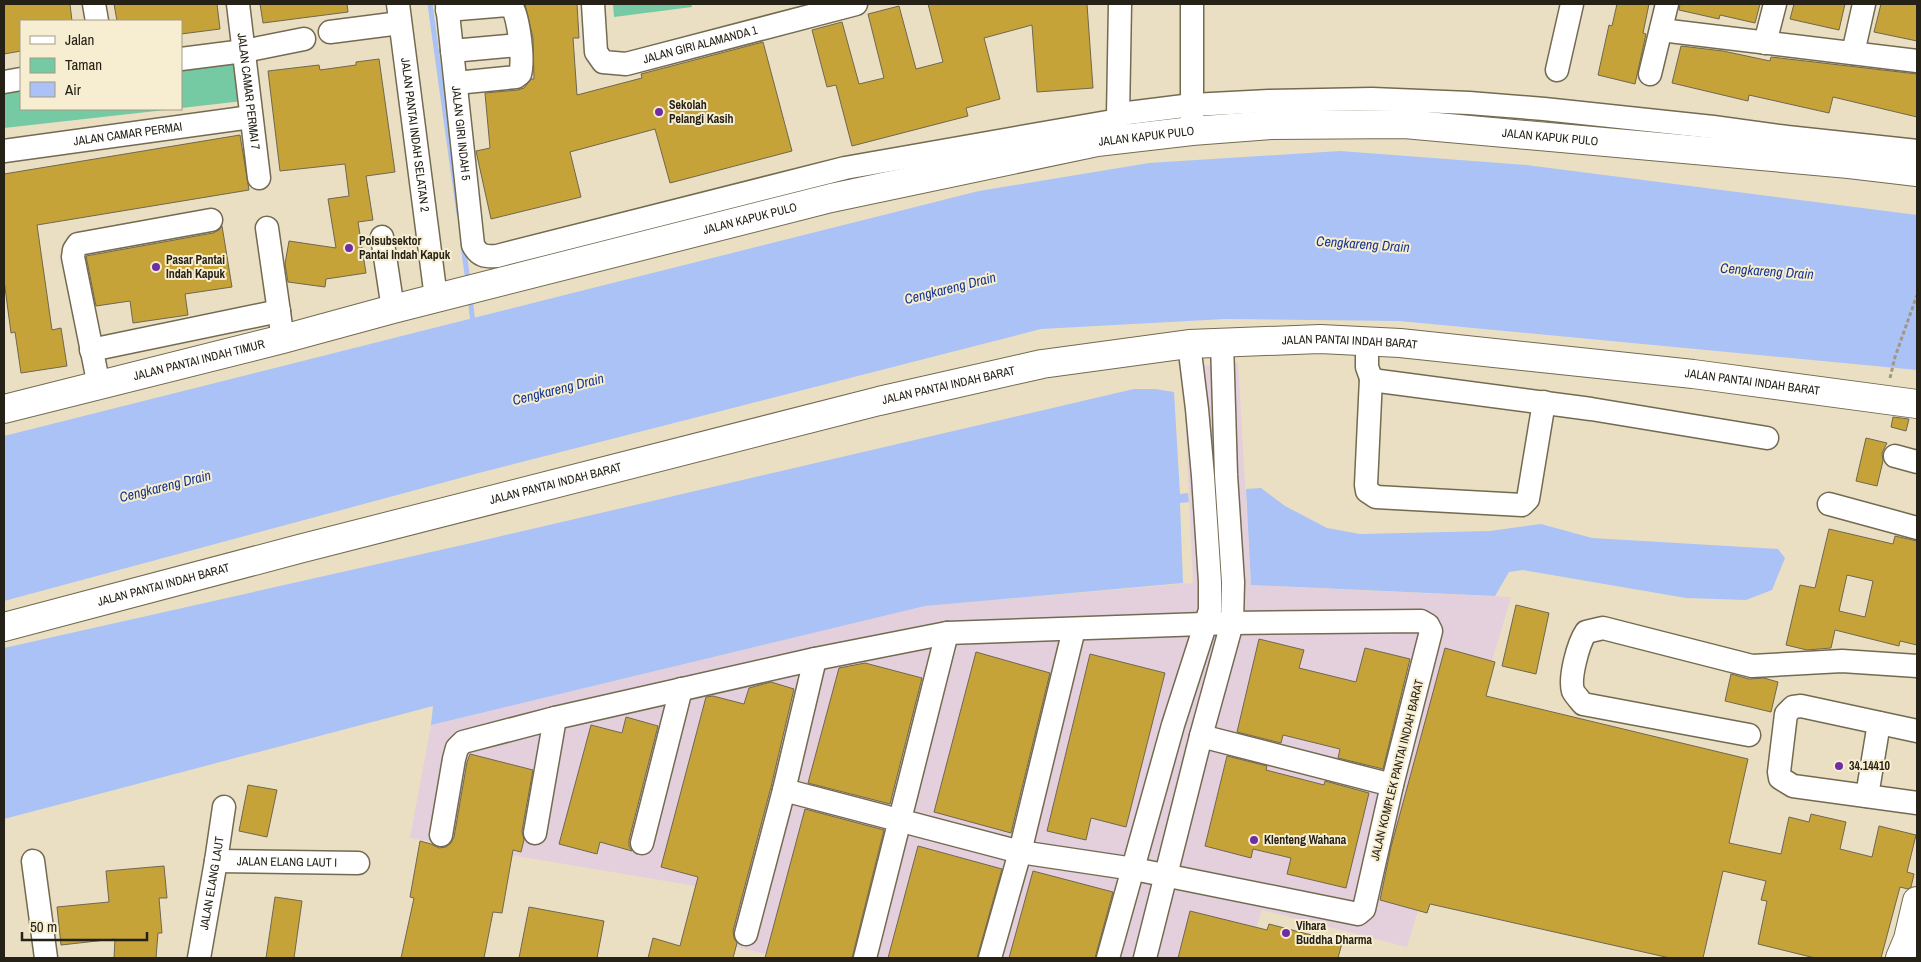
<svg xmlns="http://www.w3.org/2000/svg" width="1921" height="962" viewBox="0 0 1921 962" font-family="'Archivo Narrow',sans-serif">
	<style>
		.commercial { fill: #e4cfdd }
		.green { fill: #75c9a3 }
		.water { fill: #aac2f5 }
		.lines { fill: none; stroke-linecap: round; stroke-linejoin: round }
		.stream { stroke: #aac2f5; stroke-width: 5 }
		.building { fill: #c6a339; stroke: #70674d; fill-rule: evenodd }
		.minor-casing { stroke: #736a51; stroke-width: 25 }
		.major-casing { stroke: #736a51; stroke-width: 30 }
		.path { stroke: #a09883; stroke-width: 3; stroke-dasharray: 4 2.5; stroke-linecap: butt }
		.minor { stroke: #fff; stroke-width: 22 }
		.major { stroke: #fff; stroke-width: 28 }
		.poi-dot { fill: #6f2ea3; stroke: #f7edd0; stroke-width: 2 }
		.labels { text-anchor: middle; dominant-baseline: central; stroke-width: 4; stroke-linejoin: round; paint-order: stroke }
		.street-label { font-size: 12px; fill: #252117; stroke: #f7edd0 }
		.poi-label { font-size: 12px; font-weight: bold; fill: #252117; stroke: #f7edd0; text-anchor: start }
		.water-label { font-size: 14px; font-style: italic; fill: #153693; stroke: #f7edd0 }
	</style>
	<rect width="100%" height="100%" fill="#eadfc3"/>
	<polygon class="commercial" points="1238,363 1251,585 1511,597 1407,947 1262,910 1246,958 781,958 690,935 707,888 410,838 431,725 925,606 1193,583 1183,367"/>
	<g class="green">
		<polygon points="613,4 691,4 692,7 614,17"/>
		<polygon points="237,47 243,101 181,108 181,54"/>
		<polygon points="21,72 21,109 174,109 4,128 4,74"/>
	</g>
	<g class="water">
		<polygon points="1340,151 1526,165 1917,215 1917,370 1399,321 1225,319 1041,329 475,474 4,601 4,436 979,191 1149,163"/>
		<polygon points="1134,389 1155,389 1174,392 1180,494 1188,493 1189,502 1180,503 1183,583 925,606 431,725 433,706 4,819 4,648 476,542"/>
		<polygon points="1261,488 1285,506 1327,528 1360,534 1490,531 1541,524 1592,538 1778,549 1785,558 1772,590 1746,600 1686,598 1523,570 1509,572 1495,596 1251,585 1246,489"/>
	</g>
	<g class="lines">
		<g class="stream">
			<polyline points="430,4 459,214"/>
			<polyline points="463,245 468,281"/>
			<polyline points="470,297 473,323"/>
		</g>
	</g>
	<g class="building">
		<polygon points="4,4 70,4 72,21 21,21 21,51 4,54"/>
		<polygon points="114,4 217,4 220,29 181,34 181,21 117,21"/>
		<polygon points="260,4 347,4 348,12 263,23"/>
		<polygon points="525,4 577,4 579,38 573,38 577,95 642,78 641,74 763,42 792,151 670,183 655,129 570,152 581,197 491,219 476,151 490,148 485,93 518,90 524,88 531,79 534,79 533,38"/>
		<polygon points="928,4 1087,4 1093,88 1037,92 1032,25 984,38 1000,99 966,108 968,116 852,146 836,85 827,87 812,30 842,22 859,84 884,78 868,14 899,6 916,69 943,62"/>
		<polygon points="1617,4 1649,4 1643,33 1646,34 1635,84 1598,75 1609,25 1612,26"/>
		<polygon points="1680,4 1760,4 1755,23 1720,15 1719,19 1679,10"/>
		<polygon points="1794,4 1845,4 1839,30 1790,19"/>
		<polygon points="1881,4 1917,4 1917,41 1874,32"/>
		<polygon points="1681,46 1723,51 1770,61 1771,57 1917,74 1917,117 1833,97 1829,113 1749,95 1748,101 1672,83"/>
		<polygon points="379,59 395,172 366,176 373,220 358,222 366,273 326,279 325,287 288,282 285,264 289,241 336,248 328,199 349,196 345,164 280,171 268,71 319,65 320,70 356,65 356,62"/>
		<polygon points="240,135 249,190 37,225 52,330 61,328 67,366 21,373 15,332 11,333 4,280 4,174"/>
		<polygon points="222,226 232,287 185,294 188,315 133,323 130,301 96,306 86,256 213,233 219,230"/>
		<polygon points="1893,417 1909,419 1906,431 1891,427"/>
		<polygon points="1866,438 1887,443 1882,453 1883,461 1877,486 1856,481"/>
		<path d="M 1829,529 L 1893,544 L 1895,536 L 1917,541 L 1917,645 L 1900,641 L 1899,646 L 1835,630 L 1831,648 L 1807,650 L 1786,645 L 1800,585 L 1815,588 ZM 1847,575 L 1873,581 L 1865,617 L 1839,611 Z"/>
		<polygon points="1516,605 1549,613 1536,674 1502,666"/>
		<polygon points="1259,639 1304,650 1299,668 1356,682 1365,648 1410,659 1383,769 1338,758 1340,749 1283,735 1281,743 1237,732"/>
		<polygon points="1445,648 1495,662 1486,696 1748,759 1729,843 1781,854 1789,817 1809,822 1811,814 1846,822 1840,849 1872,857 1879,826 1916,835 1907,872 1914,874 1911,887 1908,889 1900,887 1881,958 1815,958 1758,944 1767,901 1761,900 1766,881 1723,871 1703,958 1670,958 1430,904 1427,913 1380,900 1391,847"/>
		<polygon points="976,652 1050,673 1011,833 934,812"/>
		<polygon points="1090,654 1165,673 1126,827 1091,818 1086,840 1047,831"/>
		<polygon points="865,663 922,678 890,804 808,783 839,668"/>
		<polygon points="1731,674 1749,679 1764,678 1778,682 1771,712 1725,701"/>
		<polygon points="771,682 794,689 771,787 733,931 734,938 737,943 733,958 648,958 653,938 680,946 698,877 661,867 706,697 713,696 744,704 749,688"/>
		<polygon points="626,717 658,726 629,840 629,846 632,851 600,842 597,854 559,844 591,725 622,733"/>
		<polygon points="470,754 533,770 522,831 524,840 521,852 513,850 502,913 493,912 484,958 401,958 414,898 410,897 420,841 431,844 439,848 446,847 451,843 454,837 467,762"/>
		<polygon points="1227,756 1267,766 1266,770 1324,785 1325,781 1369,793 1346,888 1287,874 1291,858 1253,849 1251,858 1205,846"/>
		<polygon points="248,785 277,790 267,837 239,831"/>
		<polygon points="805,809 884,830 852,958 765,958"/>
		<polygon points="918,846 1002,869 977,958 888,958"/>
		<polygon points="164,866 167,898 159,898 162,933 158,933 156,958 114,958 115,939 61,945 57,907 109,902 106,871"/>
		<polygon points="1033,871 1113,892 1095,958 1009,958"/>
		<polygon points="275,897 302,901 294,958 266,958"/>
		<polygon points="529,907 604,921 597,958 519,958"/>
		<polygon points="1190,911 1267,930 1269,924 1342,943 1338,958 1178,958"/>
	</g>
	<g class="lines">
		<g class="minor-casing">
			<g id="minor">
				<polyline points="94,4 97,21"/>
				<path id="s1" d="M 238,4 L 259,178"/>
				<path id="s2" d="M 398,4 L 436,298"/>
				<path id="s3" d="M 447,4 L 473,245 C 479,256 485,257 497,256 L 845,168 L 1113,121"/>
				<path id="s4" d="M 593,4 L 596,52 L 603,62 L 626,64 L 856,4"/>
				<path d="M 447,10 L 507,5 L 512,7 C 519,19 524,61 520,74 L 516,77 L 456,83"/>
				<polyline points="1661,30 1917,61"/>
				<polyline points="330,32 400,23"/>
				<polyline points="1765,43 1775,4"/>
				<polyline points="452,51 519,45"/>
				<polyline points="1853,53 1864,4"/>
				<polyline points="181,59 244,51 304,39"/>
				<polyline points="1557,70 1572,4"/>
				<polyline points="1650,74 1667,4"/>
				<polyline points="4,82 21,79"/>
				<polyline points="1118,116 1120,4"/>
				<polyline points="1192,120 1192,4"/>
				<polyline points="1105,132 1118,116 1128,113 1192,105 1269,101 1372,99 1469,103 1544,109 1713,127 1787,137 1917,151"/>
				<path id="s5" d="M 4,151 L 251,117"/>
				<polyline points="267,228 281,326"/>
				<polyline points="382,237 393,309"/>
				<polyline points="1367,341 1367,367 1371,378 1379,381 1591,409 1767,438"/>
				<polyline points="91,350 279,311"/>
				<polyline points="1371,378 1366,485 1367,491 1376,497 1522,505 1528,499 1544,402"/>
				<polyline points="99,386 73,257 74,250 78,244 211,220"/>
				<polyline points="1895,456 1917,462"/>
				<polyline points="1829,504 1917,528"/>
				<polyline points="1917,731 1801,706 1793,707 1786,714 1779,772 1780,778 1793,786 1917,803"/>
				<path d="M 1749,735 L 1583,704 C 1580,700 1575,695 1573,691 C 1569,678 1578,644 1586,632 L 1603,628 L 1752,666 L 1842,661 L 1917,666"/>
				<polyline points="1201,736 1392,785"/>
				<polyline points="1867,796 1879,723"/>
				<polyline points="535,833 555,718 815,659 947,633 1232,623 1421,621 1428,625 1431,631 1392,785 1364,909 1358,914 1134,869 1020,852 784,790"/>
				<polyline points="441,835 454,759 457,748 463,742 555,718"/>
				<polyline points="642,843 681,689"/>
				<polyline points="33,861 46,958"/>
				<path id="s6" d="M 216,861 L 358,863"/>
				<polyline points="746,934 784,790 815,659"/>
				<path id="s7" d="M 199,958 L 216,861 L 224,807"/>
				<polyline points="865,958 947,633"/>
				<polyline points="990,958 1020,852 1074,629"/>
				<polyline points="1108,958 1173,725 1210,610 1210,582 1203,476 1197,409 1189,344"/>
				<polyline points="1145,958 1201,736 1232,623 1233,582 1226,475 1222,342"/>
			</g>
		</g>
		<g class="major-casing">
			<g id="major">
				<path id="s8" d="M 4,409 L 283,339 L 393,309 L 831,198 L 1097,142 L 1192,131 L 1271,125 L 1404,124 L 1849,164 L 1917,172"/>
				<path id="s9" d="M 4,627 L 299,549 L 879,401 L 1042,364 L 1189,344 L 1320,339 L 1400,343 L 1693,374 L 1917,404"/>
				<polyline points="1900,958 1908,939 1917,901"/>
			</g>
		</g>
		<polyline class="path" points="1890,378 1895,357 1917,295"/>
		<use href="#minor" class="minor"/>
		<use href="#major" class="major"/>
	</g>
	<g class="poi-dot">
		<circle cx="659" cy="112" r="5"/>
		<circle cx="349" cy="248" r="5"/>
		<circle cx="156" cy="267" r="5"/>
		<circle cx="1839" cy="766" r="5"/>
		<circle cx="1254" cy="840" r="5"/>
		<circle cx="1286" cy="933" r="5"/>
	</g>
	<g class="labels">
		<g class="street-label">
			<text stroke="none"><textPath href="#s4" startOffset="160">JALAN GIRI ALAMANDA 1</textPath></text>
			<text stroke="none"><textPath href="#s1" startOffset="88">JALAN CAMAR PERMAI 7</textPath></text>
			<text stroke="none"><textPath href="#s3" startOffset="130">JALAN GIRI INDAH 5</textPath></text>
			<text stroke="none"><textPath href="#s5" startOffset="125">JALAN CAMAR PERMAI</textPath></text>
			<text stroke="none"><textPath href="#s2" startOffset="132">JALAN PANTAI INDAH SELATAN 2</textPath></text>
			<text stroke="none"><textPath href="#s8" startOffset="1175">JALAN KAPUK PULO</textPath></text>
			<text stroke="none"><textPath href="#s8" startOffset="1580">JALAN KAPUK PULO</textPath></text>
			<text stroke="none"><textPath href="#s8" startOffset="770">JALAN KAPUK PULO</textPath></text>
			<text stroke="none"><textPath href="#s9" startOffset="1380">JALAN PANTAI INDAH BARAT</textPath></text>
			<text stroke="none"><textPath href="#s8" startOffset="201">JALAN PANTAI INDAH TIMUR</textPath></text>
			<text stroke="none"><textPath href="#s9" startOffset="1785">JALAN PANTAI INDAH BARAT</textPath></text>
			<text stroke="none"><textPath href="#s9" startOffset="975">JALAN PANTAI INDAH BARAT</textPath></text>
			<text stroke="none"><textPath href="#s9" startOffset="570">JALAN PANTAI INDAH BARAT</textPath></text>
			<text stroke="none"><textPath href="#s9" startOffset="165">JALAN PANTAI INDAH BARAT</textPath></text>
			<text transform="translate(1397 770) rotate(-76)">JALAN KOMPLEK PANTAI INDAH BARAT</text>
			<text stroke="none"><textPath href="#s6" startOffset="71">JALAN ELANG LAUT I</textPath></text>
			<text stroke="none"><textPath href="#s7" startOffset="76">JALAN ELANG LAUT</textPath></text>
		</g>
		<g class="poi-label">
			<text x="669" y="105">Sekolah<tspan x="669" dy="14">Pelangi Kasih</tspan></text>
			<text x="359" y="241">Polsubsektor<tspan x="359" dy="14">Pantai Indah Kapuk</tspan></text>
			<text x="166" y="260">Pasar Pantai<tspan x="166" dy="14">Indah Kapuk</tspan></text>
			<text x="1849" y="766">34.14410</text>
			<text x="1264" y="840">Klenteng Wahana</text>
			<text x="1296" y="926">Vihara<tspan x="1296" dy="14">Buddha Dharma</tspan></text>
		</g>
		<g class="water-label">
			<text transform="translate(1363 244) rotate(4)">Cengkareng Drain</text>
			<text transform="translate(1767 271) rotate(4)">Cengkareng Drain</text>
			<text transform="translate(950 288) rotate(-14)">Cengkareng Drain</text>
			<text transform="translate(558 389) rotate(-14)">Cengkareng Drain</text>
			<text transform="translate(165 486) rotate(-14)">Cengkareng Drain</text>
		</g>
	</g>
	<rect width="1921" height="962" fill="none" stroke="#252117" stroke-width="10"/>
	<rect x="20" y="20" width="162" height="90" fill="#f7edd0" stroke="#a39b86"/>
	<rect x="30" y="36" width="25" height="8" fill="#ffffff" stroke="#a39b86"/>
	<text x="65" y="45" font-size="15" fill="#252117">Jalan</text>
	<rect x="30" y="58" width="25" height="15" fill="#75c9a3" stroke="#a39b86"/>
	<text x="65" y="70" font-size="15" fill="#252117">Taman</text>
	<rect x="30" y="82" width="25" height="15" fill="#aac2f5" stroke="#a39b86"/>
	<text x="65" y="95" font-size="15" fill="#252117">Air</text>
	<path d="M22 932v8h125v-8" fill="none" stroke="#252117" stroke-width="2.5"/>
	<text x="30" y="932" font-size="15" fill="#252117" stroke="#f7edd0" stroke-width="4" paint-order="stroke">50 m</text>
</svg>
